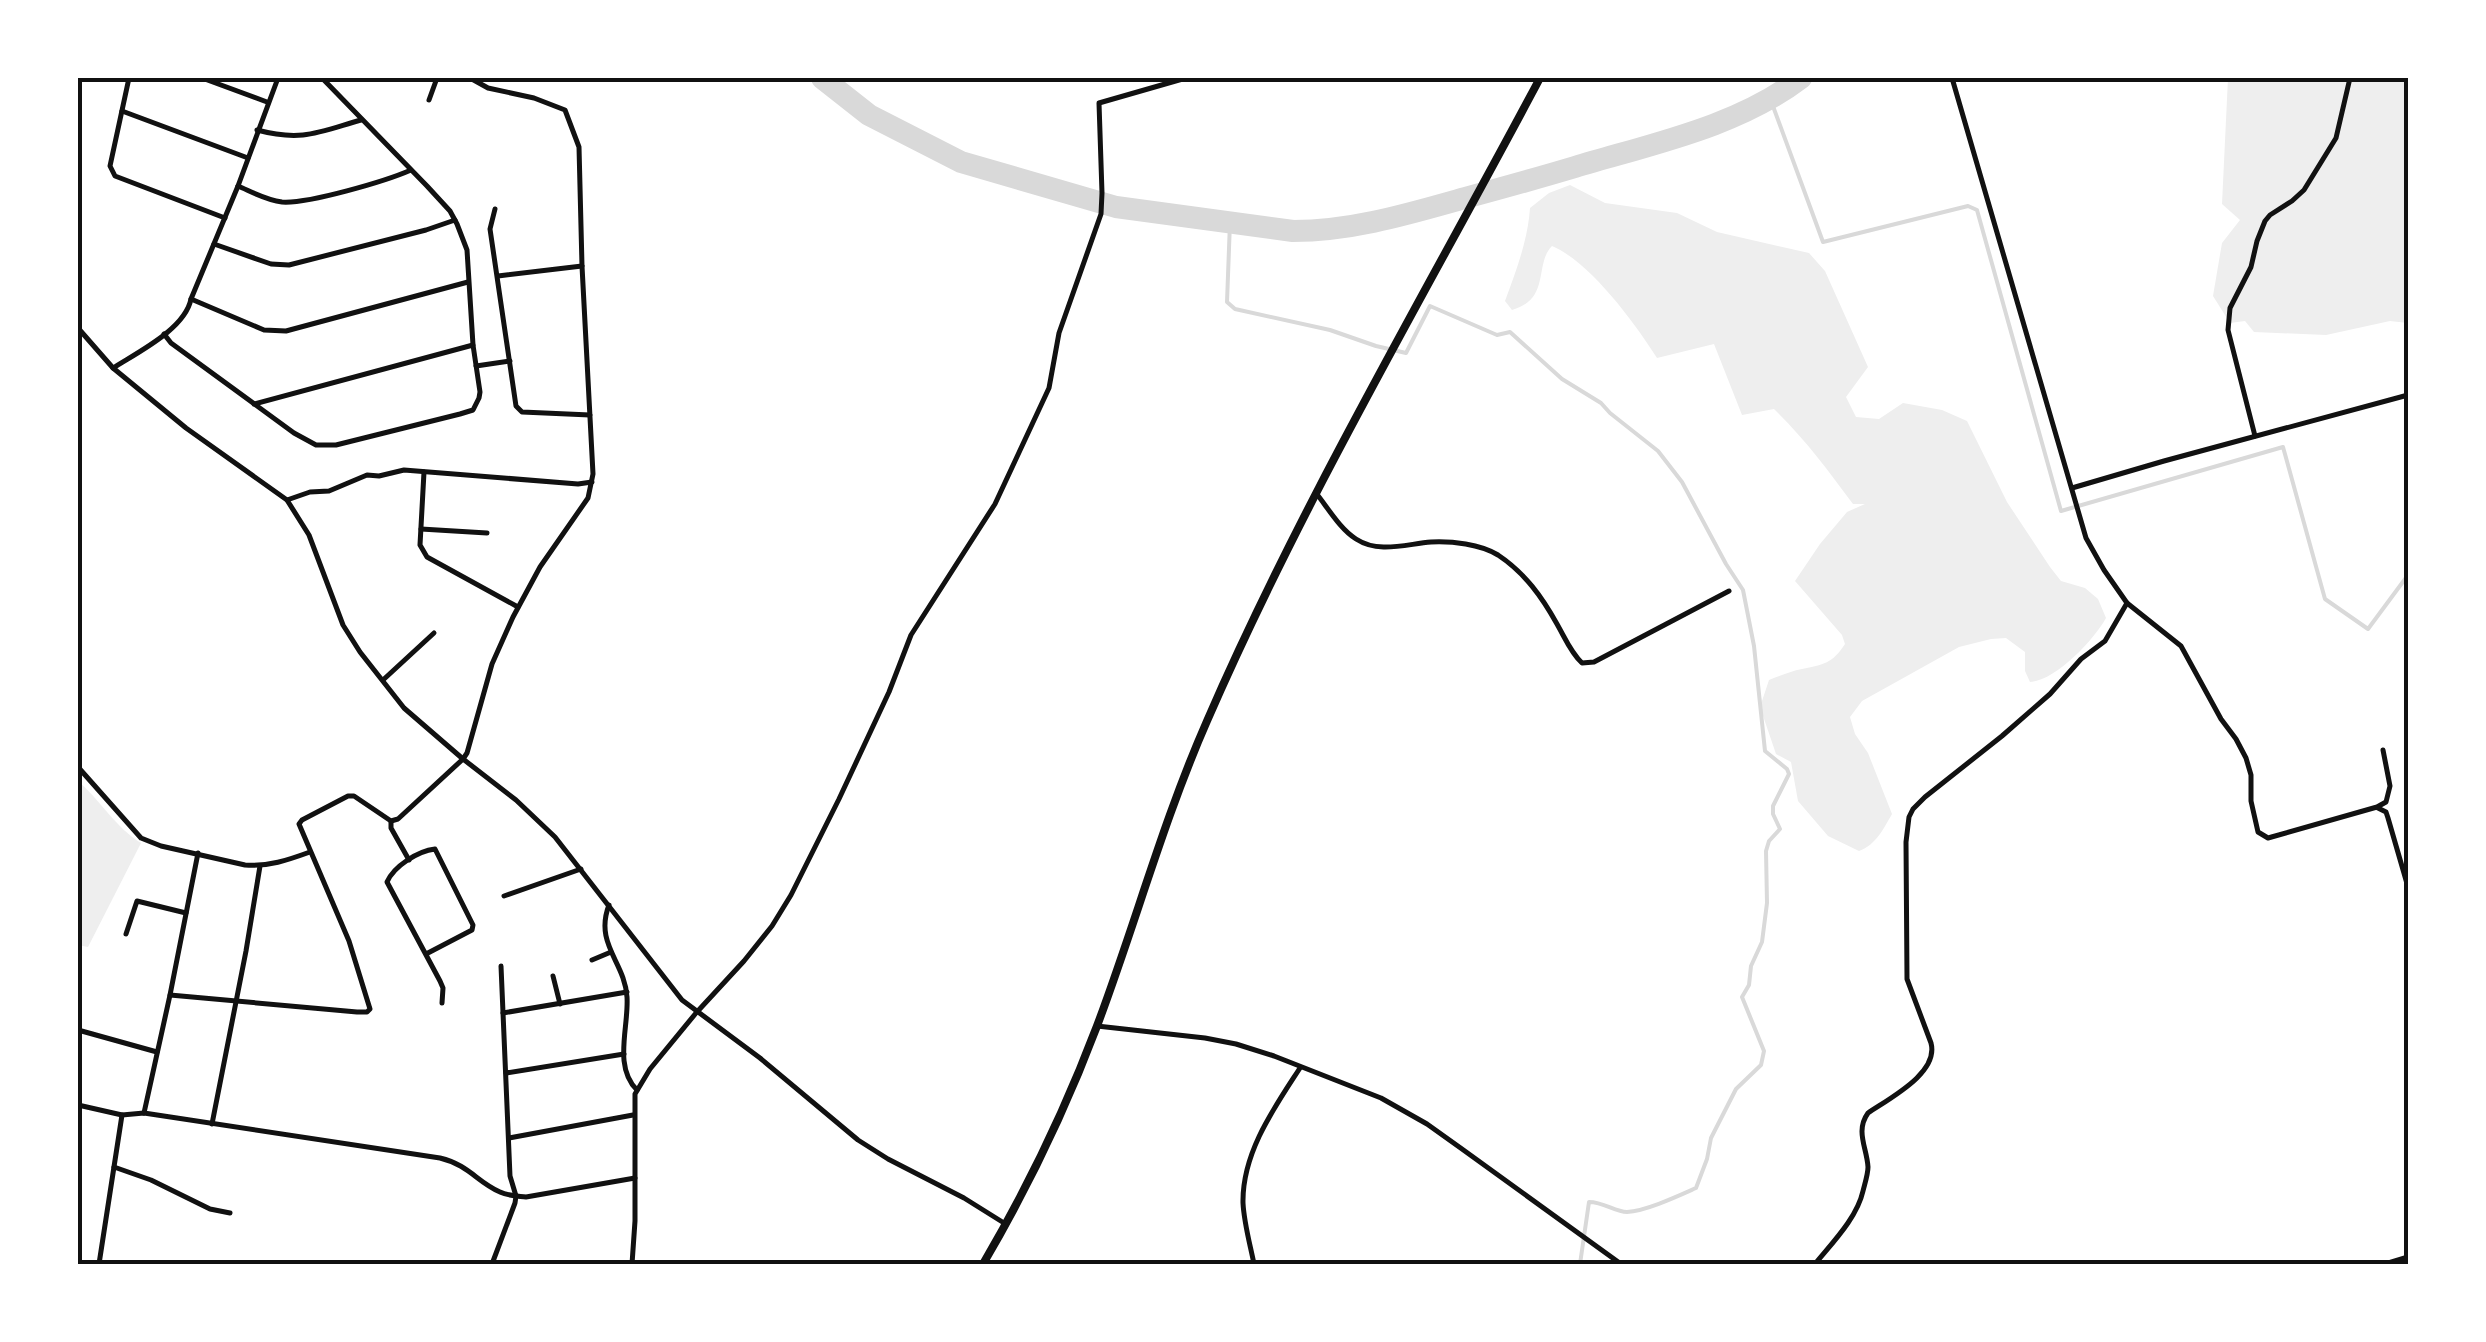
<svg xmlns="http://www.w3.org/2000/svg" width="2486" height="1342" viewBox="0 0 2486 1342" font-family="Helvetica,sans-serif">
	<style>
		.green { fill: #eee }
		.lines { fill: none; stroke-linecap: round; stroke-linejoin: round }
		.stream { stroke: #d9d9d9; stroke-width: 4 }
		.river { stroke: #d9d9d9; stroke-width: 22 }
		.minor { stroke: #111; stroke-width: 5 }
		.primary { stroke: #111; stroke-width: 8 }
		.neatline { fill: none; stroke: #111; stroke-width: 4 }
	</style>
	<rect width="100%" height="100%" fill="#fff"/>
	<g class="green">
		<polygon points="2228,78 2408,78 2408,323 2390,321 2326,335 2254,332 2245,321 2230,323 2213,296 2222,243 2240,220 2222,204"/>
		<path d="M 1570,185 L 1605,203 L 1677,213 L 1717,232 L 1809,253 L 1825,271 L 1868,367 L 1846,397 L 1856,417 L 1879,419 L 1903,403 L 1942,410 L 1967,421 L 2007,502 L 2050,567 L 2061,581 L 2085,588 L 2098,599 L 2106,618 C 2094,640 2055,681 2030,682 L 2025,671 L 2025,652 L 2006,638 L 1991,639 L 1959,647 L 1862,701 L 1850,717 L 1855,734 L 1868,753 L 1892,814 C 1884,828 1876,845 1859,851 L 1828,836 L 1798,801 L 1791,762 L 1776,754 L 1760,707 L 1769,680 C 1780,676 1791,671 1802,669 C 1823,665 1833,663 1845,644 L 1842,635 L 1795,581 L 1820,544 L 1847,512 L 1865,504 L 1853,504 C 1827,469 1805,439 1774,409 L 1742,415 L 1714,344 L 1657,358 C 1635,323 1590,262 1552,246 C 1534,264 1551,299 1512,310 L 1505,301 C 1516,271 1528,240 1530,208 L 1549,193 Z"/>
		<path d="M 78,781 C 100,800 116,828 141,843 L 88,947 L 78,945 Z"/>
	</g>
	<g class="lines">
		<g class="stream">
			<polyline points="1770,98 1823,242 1968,206 1977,210 2061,511 2283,447 2325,599 2368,629 2408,575"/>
			<path d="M 1230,222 L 1227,302 L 1235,309 L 1330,330 L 1376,346 L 1406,353 L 1430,306 L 1497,335 L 1510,332 L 1562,379 L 1601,403 L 1610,413 L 1658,451 L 1682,482 L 1726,564 L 1743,590 L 1754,646 L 1765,751 L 1787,769 L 1789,774 L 1773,806 L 1773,814 L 1780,829 L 1769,841 L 1766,851 L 1767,903 L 1762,942 L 1751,966 L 1749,985 L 1742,997 L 1764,1051 L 1761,1065 L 1736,1089 L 1711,1138 L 1707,1159 L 1696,1188 C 1678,1196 1646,1211 1627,1212 C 1615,1212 1604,1202 1589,1202 L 1580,1264"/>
		</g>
		<path class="river" d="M 822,78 L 869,115 L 961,162 L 1116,207 L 1293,231 C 1352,231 1408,214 1465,198 C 1502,188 1538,178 1575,167 C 1651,144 1737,127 1801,78"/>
		<g class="minor">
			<polyline points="129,78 110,166 115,176 225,218"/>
			<polyline points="202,78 267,102"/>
			<polyline points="1952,78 2086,538 2104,570 2127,603 2181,646 2221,719 2236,739 2246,758 2251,775 2251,801 2258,832 2268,838 2377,807 2386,802 2390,786 2383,750"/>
			<polyline points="429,100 437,78"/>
			<polyline points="122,111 248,158"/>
			<path d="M 257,130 C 302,142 319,132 361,120"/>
			<path d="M 238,186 C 252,192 266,200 282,202 C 308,204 386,181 411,170"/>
			<polyline points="495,209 490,229 516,406 522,412 590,415"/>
			<polyline points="214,244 271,264 289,265 426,230 455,220"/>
			<polyline points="498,276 582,266"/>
			<polyline points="191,299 264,330 286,331 468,282"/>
			<polyline points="78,328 113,368 186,428 287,500 309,535 343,625 360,652 404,708 463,759 516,800 555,837 682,1000 760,1058 858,1140 888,1159 964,1198 1004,1223"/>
			<polyline points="164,334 171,343 294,433 316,445 336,445 460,414 473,410 479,398 480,392 473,345 467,250 457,224 450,211 427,186 322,78"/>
			<polyline points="476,366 510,361"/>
			<path d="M 113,368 C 138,352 185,329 191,299 L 238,186 L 278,78"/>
			<polyline points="254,404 473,345"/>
			<polyline points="2255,436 2228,330 2230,308 2251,267 2257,241 2265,221 2270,215 2292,201 2304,190 2336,138 2350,78"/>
			<polyline points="424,472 420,545 427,557 518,607"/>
			<polyline points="2072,488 2164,461 2408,395"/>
			<path d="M 1316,493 C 1328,508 1340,529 1356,539 C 1379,554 1406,544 1431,542 C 1452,541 1480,544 1498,555 C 1525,573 1542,597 1557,624 C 1565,638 1571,653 1582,663 L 1594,662 L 1729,591"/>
			<polyline points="287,500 310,492 329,491 367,475 379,476 404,470 578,484 592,482"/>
			<polyline points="421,529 487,533"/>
			<polyline points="383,680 434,633"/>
			<path d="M 78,767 L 141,838 L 161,846 L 245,865 C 268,867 288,860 310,852"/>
			<polyline points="2378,808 2386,812 2388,818 2408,887"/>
			<polyline points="391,821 391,828 409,860"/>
			<polyline points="504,896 581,869"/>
			<path d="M 609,905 C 594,944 625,962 627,997 C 629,1027 613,1066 637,1090"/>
			<polyline points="126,934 137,901 186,913"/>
			<path d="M 426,954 L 472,930 L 473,925 L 435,849 C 418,851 394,866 387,882 L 440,981 L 443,988 L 442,1003"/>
			<polyline points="592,960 611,952"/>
			<polyline points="553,976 560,1004"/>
			<polyline points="170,995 357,1012 367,1012 370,1009 349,941 299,824 302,820 348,796 354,796 391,821 398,819 463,759 467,753 492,664 513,617 540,567 588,498 593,474 582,266 579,147 565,110 534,98 488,88 470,78"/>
			<polyline points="503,1013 627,992"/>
			<polyline points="1097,1026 1205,1038 1236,1044 1274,1056 1381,1098 1427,1124 1462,1149 1621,1264"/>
			<polyline points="78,1030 157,1052"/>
			<polyline points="506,1073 624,1054"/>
			<path d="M 78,1105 L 122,1115 L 144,1113 L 440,1158 C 469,1165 477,1182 500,1192 C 508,1196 518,1196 526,1197 L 635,1178"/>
			<polyline points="144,1113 170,995 198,853"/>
			<polyline points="212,1124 246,951 260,866"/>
			<polyline points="509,1138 633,1115"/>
			<polyline points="114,1167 151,1180 210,1209 230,1213"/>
			<polyline points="99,1264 122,1115"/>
			<polyline points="492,1264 515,1203 516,1196 510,1176 501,966"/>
			<polyline points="632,1264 635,1221 635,1094 650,1069 696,1013 744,961 772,926 791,895 839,799 889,692 911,635 995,504 1049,388 1059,333 1101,214 1102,193 1099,103 1186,78"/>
			<path d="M 1254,1264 C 1250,1244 1244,1223 1243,1203 C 1242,1153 1274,1108 1300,1068"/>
			<path d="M 1815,1264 C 1832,1243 1857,1218 1863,1191 C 1865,1183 1868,1174 1868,1167 C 1867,1148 1855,1131 1868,1113 C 1890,1098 1939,1073 1931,1043 L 1907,979 L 1906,842 L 1909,817 L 1913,809 L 1925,797 L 2002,736 L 2050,694 L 2081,659 L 2105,641 L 2127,603"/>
			<polyline points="2385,1264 2408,1257"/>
		</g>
		<path class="primary" d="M 983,1264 C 1027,1189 1066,1108 1097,1026 C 1135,925 1163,821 1207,721 C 1303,500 1427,291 1540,78"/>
	</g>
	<rect width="2486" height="1342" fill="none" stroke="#ffffff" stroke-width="160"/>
	<rect x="80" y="80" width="2326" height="1182" class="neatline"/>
</svg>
